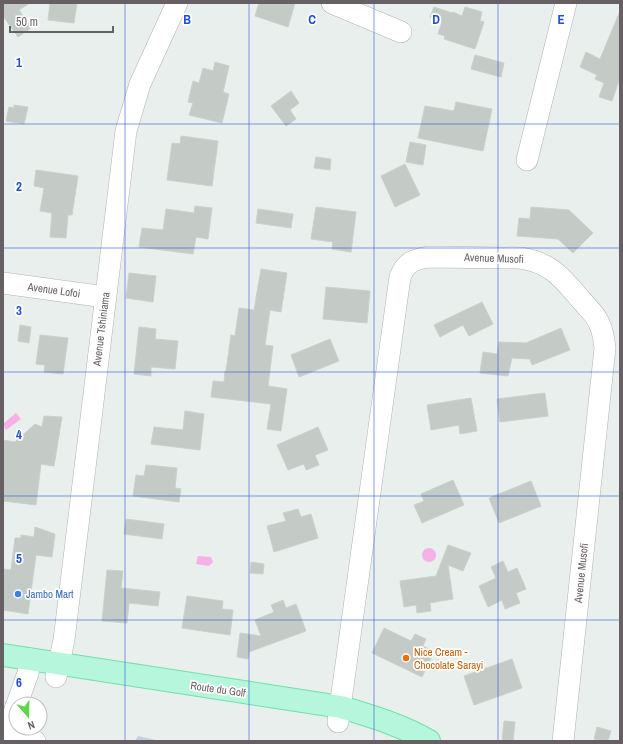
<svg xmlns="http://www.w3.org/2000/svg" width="623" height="744" viewBox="0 0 623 744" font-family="'Archivo Narrow',sans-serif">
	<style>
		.green { fill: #c7cee3 }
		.water { fill: #f5b1e8 }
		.building { fill: #c4cbc6; stroke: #c7d3cc }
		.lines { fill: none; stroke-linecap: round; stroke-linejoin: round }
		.minor-casing { stroke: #b5b0b3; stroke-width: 22 }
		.major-casing { stroke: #6ee2a6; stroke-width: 24 }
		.minor { stroke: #fff; stroke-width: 21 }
		.major { stroke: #b6f6dd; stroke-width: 22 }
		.grid { fill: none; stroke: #1d4ed8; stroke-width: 1; stroke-opacity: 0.55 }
		.shop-dot { fill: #3f7fe0; stroke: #fff; stroke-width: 1.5 }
		.food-dot { fill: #e8710a; stroke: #fff; stroke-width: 1.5 }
		.labels { text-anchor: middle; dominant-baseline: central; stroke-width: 3.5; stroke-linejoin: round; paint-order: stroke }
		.street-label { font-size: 11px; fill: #665f64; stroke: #fff }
		.shop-label { font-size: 11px; fill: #366cbe; stroke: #fff; text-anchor: start }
		.food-label { font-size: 11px; fill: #c56008; stroke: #fff; text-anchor: start }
		.grid-label { font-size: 13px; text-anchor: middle; font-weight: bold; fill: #1d4ed8; stroke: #fff; stroke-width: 3.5; stroke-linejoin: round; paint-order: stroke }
	</style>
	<rect width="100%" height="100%" fill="#e8efec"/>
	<polygon class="green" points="138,736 160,741 135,741"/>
	<g class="water">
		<polygon points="16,413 21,419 6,430 3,424"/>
		<circle cx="429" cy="555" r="7"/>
		<polygon points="198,556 211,557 213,562 209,566 196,564"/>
	</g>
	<g class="building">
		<polygon points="3,3 30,3 19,10 31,28 18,37 3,16"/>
		<polygon points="50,3 77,3 74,23 48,20"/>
		<polygon points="259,3 295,3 288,27 255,16"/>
		<polygon points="434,7 452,13 453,12 462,16 465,7 482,12 480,21 484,22 475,49 444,39 445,36 438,34 442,22 430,17"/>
		<polygon points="620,11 620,78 612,101 599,97 604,83 595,79 597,75 580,67 586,52 600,59"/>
		<polygon points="475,55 504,63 501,77 471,69"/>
		<polygon points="215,62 229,66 223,92 229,94 222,123 189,115 193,103 188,102 193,81 199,83 203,68 213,71"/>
		<polygon points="291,91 299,103 290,110 296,119 286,126 271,106"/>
		<polygon points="456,102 492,109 483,151 418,138 425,106 454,111"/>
		<polygon points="14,105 28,107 24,124 6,121 9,107 14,108"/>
		<polygon points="181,136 218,141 212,186 167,180 172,143 180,144"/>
		<polygon points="410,142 426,145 423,165 406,162"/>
		<polygon points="316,157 331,159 330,170 314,168"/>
		<polygon points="405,164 420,195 395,207 381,176"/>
		<polygon points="36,170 78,176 72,215 68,215 66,238 50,237 52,213 40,211 44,188 34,186"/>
		<polygon points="195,206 212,208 208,239 196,237 193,254 139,247 142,228 163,230 166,209 194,213"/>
		<polygon points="316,207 356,212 351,252 332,249 333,242 311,239"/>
		<polygon points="531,207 569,210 593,233 573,253 558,239 517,236 519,218 530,219"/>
		<polygon points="258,209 293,214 291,228 256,223"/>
		<polygon points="261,269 287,273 281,312 270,310 265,345 273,346 268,386 287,389 281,431 267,429 271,404 211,397 213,381 224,382 225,371 226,371 231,335 235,336 239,308 254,310"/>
		<polygon points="129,273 156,276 153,302 126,298"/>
		<polygon points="326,287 370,291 367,323 323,319"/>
		<polygon points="482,302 493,324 469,336 463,325 440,337 434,325"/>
		<polygon points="20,325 31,327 29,343 18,341"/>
		<polygon points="139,327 156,329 155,339 178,341 175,369 151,367 151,376 134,374"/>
		<polygon points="561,328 570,350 532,365 530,359 512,358 508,376 480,373 483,352 497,354 499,342 526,343"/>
		<polygon points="40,335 68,338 63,374 44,372 45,365 36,364"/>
		<polygon points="330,339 339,361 299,377 291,355"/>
		<polygon points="545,393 548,416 500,422 497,399"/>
		<polygon points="471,398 477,431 460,434 459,425 431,430 427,405"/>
		<polygon points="185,411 204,414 200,450 151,444 154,427 183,430"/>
		<polygon points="44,416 62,417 54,466 41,464 36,505 3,501 3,440 15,442 35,424 42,427"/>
		<polygon points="318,427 328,450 315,455 319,465 306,470 304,464 288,470 277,445"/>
		<polygon points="146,465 177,468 175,488 181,489 179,502 133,496 136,475 144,476"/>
		<polygon points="453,480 464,505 422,523 414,505 424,501 421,494"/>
		<polygon points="531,481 541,506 499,523 489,498"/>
		<polygon points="298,509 301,517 311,514 318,538 274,552 267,526 286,521 283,513"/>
		<polygon points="126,519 164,524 162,539 124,534"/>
		<polygon points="35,527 55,534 52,557 36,555 28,614 3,610 4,598 3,598 4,569 11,570 15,538 21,538 21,535 34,537"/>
		<polygon points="448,545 471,553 463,571 448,565 453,599 430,603 431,611 417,613 416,605 404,607 400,581 436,576"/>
		<polygon points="503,561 508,572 517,568 526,589 516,593 520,603 505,609 502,600 488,607 479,586 496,578 491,567"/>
		<polygon points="251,562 264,564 263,574 250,573"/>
		<polygon points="107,570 123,571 121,588 160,592 158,606 129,603 127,623 102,621"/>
		<polygon points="187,596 223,601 222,609 233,610 230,635 182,628"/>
		<polygon points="283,600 286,608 296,604 306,631 249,652 248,659 237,657 240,633 261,636 255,620 274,612 271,605"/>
		<polygon points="384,628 411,641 415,634 426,639 423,646 434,652 422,677 372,653"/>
		<polygon points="512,659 522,688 474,705 464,676"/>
		<polygon points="504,721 515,722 513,741 502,741"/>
		<polygon points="597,727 611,731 608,741 602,741 594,739"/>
	</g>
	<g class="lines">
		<g class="minor-casing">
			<g id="minor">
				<polyline points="332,3 401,32"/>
				<polyline points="527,160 566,3"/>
				<polyline points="3,283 105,297"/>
				<polyline points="56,677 64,640 126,131 140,84 177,3"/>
				<polyline points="17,704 28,673 30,659"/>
				<path d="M 338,722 L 400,277 C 406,262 413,260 428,257 L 520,258 C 551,262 563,279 582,301 C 588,308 596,315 599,323 C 603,331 604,339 605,348 L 563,741"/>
				<polyline points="10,729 16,734 35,741"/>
				<path d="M 4,741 C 10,730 12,718 16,706"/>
			</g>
		</g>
		<g class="major-casing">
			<path id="major" d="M 3,655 L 341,707 C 371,716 401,725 429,741"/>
		</g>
		<use href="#minor" class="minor"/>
		<use href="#major" class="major"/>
	</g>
	<path class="grid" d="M 125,3 L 125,741M 249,3 L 249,741M 374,3 L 374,741M 498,3 L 498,741M 3,124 L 620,124M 3,248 L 620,248M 3,372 L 620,372M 3,496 L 620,496M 3,620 L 620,620"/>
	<circle class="shop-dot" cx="18" cy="594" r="4"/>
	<circle class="food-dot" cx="406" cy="658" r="4"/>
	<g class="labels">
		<g class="street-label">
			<text transform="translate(494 258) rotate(2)">Avenue Musofi</text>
			<text transform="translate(54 290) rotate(8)">Avenue Lofoi</text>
			<text transform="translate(101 329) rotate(-83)">Avenue Tshiniama</text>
			<text transform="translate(581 573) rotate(-84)">Avenue Musofi</text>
			<text transform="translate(218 689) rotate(8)">Route du Golf</text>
		</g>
		<g class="shop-label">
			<text x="26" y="594">Jambo Mart</text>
		</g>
		<g class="food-label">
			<text x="414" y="652">Nice Cream -<tspan x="414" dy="13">Chocolate Sarayi</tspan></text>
		</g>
	</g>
	<g class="grid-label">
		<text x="187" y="24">B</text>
		<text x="312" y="24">C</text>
		<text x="436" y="24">D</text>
		<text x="561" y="24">E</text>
		<text x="19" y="67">1</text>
		<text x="19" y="191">2</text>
		<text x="19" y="315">3</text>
		<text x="19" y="439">4</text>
		<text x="19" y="563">5</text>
		<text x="19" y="687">6</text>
	</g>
	<rect width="623" height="744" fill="none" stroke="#665f64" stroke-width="8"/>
	<g transform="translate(28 716) rotate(160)"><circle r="19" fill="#ffffff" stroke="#c2bfc1"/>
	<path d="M0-3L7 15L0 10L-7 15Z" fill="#5dd647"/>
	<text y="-6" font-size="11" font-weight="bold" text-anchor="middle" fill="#665f64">N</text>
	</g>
	<path d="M10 26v6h103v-6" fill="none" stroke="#665f64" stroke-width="2"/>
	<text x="16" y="26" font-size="12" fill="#665f64" stroke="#ffffff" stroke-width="3" paint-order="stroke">50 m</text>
</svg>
